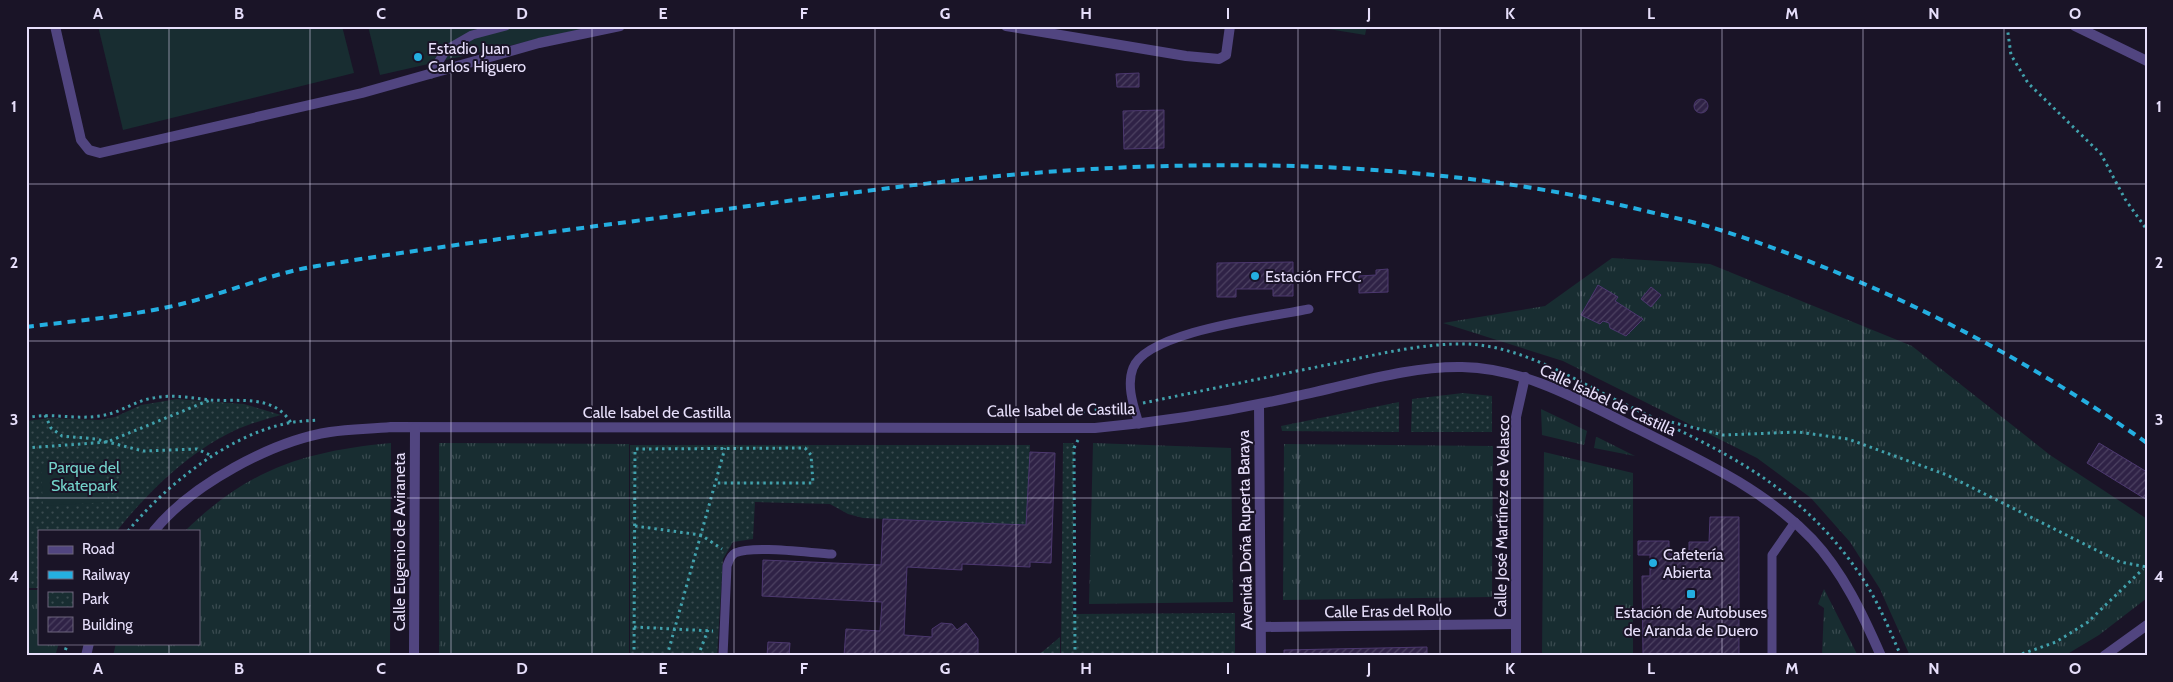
<svg xmlns="http://www.w3.org/2000/svg" width="2173" height="682" viewBox="0 0 2173 682" font-family="Cabin,sans-serif">
	<style>
		.grass { fill: url(#grass-tufts) }
		.park { fill: url(#park-dots) }
		.pitch { fill: #182d31 }
		.building { fill: url(#building-hatch); stroke: #4c386f }
		.lines { fill: none; stroke-linecap: round; stroke-linejoin: round }
		.path { stroke: #41a1ac; stroke-width: 3; stroke-dasharray: 2.5 4; stroke-linecap: butt }
		.service { stroke: #514580; stroke-width: 9 }
		.minor { stroke: #514580; stroke-width: 10 }
		.tertiary { stroke: #514580; stroke-width: 10 }
		.rail { stroke: #24afe1; stroke-width: 4; stroke-dasharray: 8 6; stroke-linecap: butt }
		.grid { fill: none; stroke: #e7dffb; stroke-width: 1; stroke-opacity: 0.55 }
		.poi-dot { fill: #24afe1; stroke: #1a1427; stroke-width: 2 }
		.labels { text-anchor: middle; dominant-baseline: central; stroke-width: 4; stroke-linejoin: round; paint-order: stroke }
		.poi-label { font-size: 16px; fill: #e7dffb; stroke: #1a1427; text-anchor: start }
		.street-label { font-size: 16px; fill: #e7dffb; stroke: #1a1427 }
		.park-label { font-size: 16px; fill: #73d2ca; stroke: #1a1427 }
		.neatline { fill: none; stroke: #e7dffb; stroke-width: 2 }
		.grid-label { font-size: 16px; text-anchor: middle; font-weight: bold; fill: #e7dffb }
	</style>
	<defs>
		<pattern id="grass-tufts" width="24" height="20" patternUnits="userSpaceOnUse" patternTransform="scale(1.25)"><rect width="24" height="20" fill="#182d31"/><path d="M3 7l-1-3M5 7V3M7 7l1-3M15 17l-1-3M17 17v-4M19 17l1-3" fill="none" stroke="#3a4b50"/></pattern>
		<pattern id="park-dots" width="8" height="8" patternUnits="userSpaceOnUse" patternTransform="scale(1.25)"><rect width="8" height="8" fill="#182d31"/><path d="M2 2h.1M6 6h.1" fill="none" stroke="#3a4b50" stroke-width="1.8" stroke-linecap="round"/></pattern>
		<pattern id="building-hatch" width="6" height="6" patternUnits="userSpaceOnUse" patternTransform="scale(1.25)"><rect width="6" height="6" fill="#2f2246"/><path d="M-1 1l2-2M0 6l6-6M5 7l2-2" fill="none" stroke="#4d4262"/></pattern>
	</defs>
	<rect width="100%" height="100%" fill="#1a1427"/>
	<g class="grass">
		<polygon points="1612,258 1710,264 1912,346 2050,455 2147,519 2147,598 2099,635 2064,656 1910,656 1880,589 1850,542 1811,498 1757,458 1563,361 1443,323 1545,306"/>
		<polygon points="1541,409 1587,431 1584,445 1542,435"/>
		<polygon points="1596,437 1597,437 1635,456 1594,448"/>
		<path d="M 391,443 L 390,656 L 113,656 L 116,643 L 199,643 L 199,531 L 185,531 C 248,469 305,451 391,443 Z"/>
		<polygon points="439,443 629,444 629,656 439,656"/>
		<polygon points="1093,443 1231,448 1233,602 1089,604"/>
		<polygon points="1284,444 1493,446 1492,597 1283,600"/>
		<polygon points="1544,452 1633,473 1633,656 1542,656"/>
		<polygon points="1824,589 1858,656 1822,656 1824,608 1818,604"/>
		<polygon points="26,590 39,590 39,643 59,643 55,656 26,656"/>
	</g>
	<g class="park">
		<polygon points="1463,393 1492,396 1492,432 1411,432 1412,399"/>
		<path d="M 177,399 L 244,404 L 281,415 C 270,418 259,421 248,425 C 198,443 149,490 117,531 L 39,531 L 39,588 L 26,588 L 26,421 L 50,418 L 99,420 L 115,417 L 141,405 Z"/>
		<polygon points="1399,402 1399,432 1282,431 1281,426"/>
		<polygon points="1063,443 1074,443 1073,614 1235,613 1235,656 1061,656"/>
		<polygon points="630,445 1030,445 1026,525 863,518 848,514 830,504 755,502 753,539 733,542 723,559 717,656 630,656"/>
		<polygon points="1060,637 1060,656 1032,656 1042,652"/>
	</g>
	<g class="pitch">
		<polygon points="98,26 342,26 354,73 123,130"/>
		<polygon points="368,26 596,26 380,75"/>
		<polygon points="1310,26 1367,26 1365,35"/>
		<polygon points="105,462 108,502 43,506 41,466"/>
	</g>
	<g class="building">
		<polygon points="1139,73 1139,87 1117,87 1116,74"/>
		<circle cx="1701" cy="106" r="7"/>
		<polygon points="1164,110 1164,148 1124,149 1123,111"/>
		<polygon points="1293,262 1293,296 1273,296 1273,289 1236,289 1236,297 1217,297 1217,263"/>
		<polygon points="1388,269 1388,292 1359,293 1359,276 1376,275 1376,270"/>
		<polygon points="1598,285 1618,297 1615,301 1643,319 1626,336 1610,328 1609,323 1603,321 1600,324 1581,315"/>
		<polygon points="1651,287 1661,295 1651,307 1641,299"/>
		<polygon points="2099,443 2147,472 2147,500 2087,463"/>
		<polygon points="1030,452 1055,453 1051,563 1030,562 1030,567 962,564 962,570 907,567 904,635 932,637 932,629 941,623 952,624 957,630 966,623 978,639 978,656 844,656 846,629 880,631 882,602 762,596 763,560 881,565 883,519 1026,525"/>
		<polygon points="1710,517 1739,517 1739,656 1643,656 1642,576 1650,576 1650,555 1638,555 1638,541 1669,541 1669,554 1689,554 1689,542 1709,542"/>
		<polygon points="768,642 790,643 789,656 767,656"/>
		<polygon points="1427,647 1427,656 1284,656 1284,650"/>
	</g>
	<g class="lines">
		<g class="path">
			<polyline points="2007,26 2011,55 2028,83 2101,154 2125,199 2147,230"/>
			<path d="M 1143,403 C 1206,390 1268,377 1331,364 C 1376,355 1421,343 1467,344 C 1518,346 1567,375 1612,398 C 1713,447 1796,479 1861,576 C 1878,601 1889,629 1901,656"/>
			<polyline points="1069,414 1122,406"/>
			<polyline points="45,415 51,428 62,436 96,439 143,451 197,449 212,456"/>
			<path d="M 26,418 C 50,412 75,420 99,416 C 119,414 134,401 153,398 C 173,394 192,398 211,400 C 239,402 274,394 291,423"/>
			<polyline points="1659,419 1723,435 1798,432 1848,439 1947,475 2120,562 2147,567"/>
			<polyline points="26,448 107,442 210,400"/>
			<polyline points="635,526 701,535 722,549"/>
			<path d="M 128,531 C 165,486 226,437 284,424 C 295,421 307,421 318,420"/>
			<polyline points="634,627 713,631"/>
			<polyline points="63,656 68,643"/>
			<polyline points="634,656 635,449 805,448 811,455 813,483 715,483"/>
			<polyline points="667,656 725,448"/>
			<polyline points="698,656 708,630"/>
			<polyline points="1075,656 1074,448 1078,440"/>
			<polyline points="2016,656 2056,642 2088,622 2143,569"/>
		</g>
		<g class="service">
			<polyline points="431,74 446,50 472,35 506,26"/>
			<path d="M 1139,424 C 1134,407 1126,386 1133,368 C 1147,331 1271,317 1309,309"/>
			<path d="M 723,656 L 727,566 C 729,561 730,556 735,553 C 753,545 810,553 832,554"/>
			<polyline points="1772,656 1772,555 1795,522"/>
		</g>
		<g class="minor">
			<polyline points="55,26 81,140 89,150 100,153 362,93 539,43 620,26"/>
			<polyline points="1006,26 1186,56 1219,59 1226,55 1230,26"/>
			<polyline points="2075,26 2147,61"/>
			<polyline points="1259,405 1261,656"/>
			<path d="M 154,531 C 191,485 272,441 330,432 C 350,429 371,429 391,427 L 1095,428 C 1163,422 1231,411 1297,396 C 1351,385 1407,366 1462,367 C 1525,368 1581,401 1636,428 C 1698,459 1763,488 1812,539 C 1843,572 1863,615 1881,656"/>
			<polyline points="1261,627 1516,624"/>
			<polyline points="86,656 89,643"/>
			<polyline points="414,656 415,428"/>
			<polyline points="1516,656 1516,417 1525,377"/>
		</g>
		<polyline class="tertiary" points="2104,656 2147,625"/>
		<path class="rail" d="M 26,327 C 80,320 137,316 189,302 C 232,291 273,273 317,266 C 465,242 615,224 764,204 C 873,190 982,175 1092,169 C 1279,159 1469,167 1650,212 C 1672,217 1694,222 1714,228 C 1870,277 2013,349 2147,443"/>
	</g>
	<path class="grid" d="M 169,26 L 169,531M 310,26 L 310,656M 451,26 L 451,656M 592,26 L 592,656M 734,26 L 734,656M 875,26 L 875,656M 1016,26 L 1016,656M 1157,26 L 1157,656M 1298,26 L 1298,656M 1440,26 L 1440,656M 1581,26 L 1581,656M 1722,26 L 1722,656M 1863,26 L 1863,656M 2004,26 L 2004,656M 26,184 L 2147,184M 26,341 L 2147,341M 26,498 L 2147,498M 169,643 L 169,656"/>
	<g class="poi-dot">
		<circle cx="418" cy="57" r="5"/>
		<circle cx="1255" cy="276" r="5"/>
		<circle cx="1653" cy="563" r="5"/>
		<rect x="1686" y="589" width="10" height="10" rx="2.5"/>
	</g>
	<g class="labels">
		<g class="poi-label">
			<text x="428" y="48">Estadio Juan<tspan x="428" dy="18">Carlos Higuero</tspan></text>
			<text x="1265" y="276">Estación FFCC</text>
			<text x="1663" y="554">Cafetería<tspan x="1663" dy="18">Abierta</tspan></text>
			<text x="1691" y="612" text-anchor="middle">Estación de Autobuses<tspan x="1691" dy="18">de Aranda de Duero</tspan></text>
		</g>
		<g class="street-label">
			<text transform="translate(1608 400) rotate(25)">Calle Isabel de Castilla</text>
			<text transform="translate(1061 410) rotate(-1)">Calle Isabel de Castilla</text>
			<text x="657" y="412">Calle Isabel de Castilla</text>
			<text transform="translate(1502 516) rotate(-89)">Calle José Martínez de Velasco</text>
			<text transform="translate(1245 530) rotate(-91)">Avenida Doña Ruperta Baraya</text>
			<text transform="translate(399 542) rotate(-90)">Calle Eugenio de Aviraneta</text>
			<text transform="translate(1388 611) rotate(-1)">Calle Eras del Rollo</text>
		</g>
		<g class="park-label">
			<text x="84" y="467">Parque del<tspan x="84" dy="18">Skatepark</tspan></text>
		</g>
	</g>
	<rect width="2173" height="682" fill="none" stroke="#1a1427" stroke-width="55"/>
	<rect x="38" y="530" width="162" height="115" fill="#1a1427" stroke="#6c657c"/>
	<rect x="48" y="546" width="25" height="8" fill="#514580" stroke="#6c657c"/>
	<text x="82" y="554" font-size="15" fill="#e7dffb">Road</text>
	<rect x="48" y="571" width="25" height="8" fill="#24afe1" stroke="#6c657c"/>
	<text x="82" y="580" font-size="15" fill="#e7dffb">Railway</text>
	<rect x="48" y="592" width="25" height="15" fill="url(#park-dots)" stroke="#6c657c"/>
	<text x="82" y="604" font-size="15" fill="#e7dffb">Park</text>
	<rect x="48" y="617" width="25" height="15" fill="url(#building-hatch)" stroke="#6c657c"/>
	<text x="82" y="630" font-size="15" fill="#e7dffb">Building</text>
	<rect x="28" y="28" width="2118" height="626" class="neatline"/>
	<g class="grid-label">
		<text x="98" y="19">A</text>
		<text x="239" y="19">B</text>
		<text x="381" y="19">C</text>
		<text x="522" y="19">D</text>
		<text x="663" y="19">E</text>
		<text x="804" y="19">F</text>
		<text x="945" y="19">G</text>
		<text x="1086" y="19">H</text>
		<text x="1228" y="19">I</text>
		<text x="1369" y="19">J</text>
		<text x="1510" y="19">K</text>
		<text x="1651" y="19">L</text>
		<text x="1792" y="19">M</text>
		<text x="1934" y="19">N</text>
		<text x="2075" y="19">O</text>
		<text x="14" y="112">1</text>
		<text x="2159" y="112">1</text>
		<text x="14" y="268">2</text>
		<text x="2159" y="268">2</text>
		<text x="14" y="425">3</text>
		<text x="2159" y="425">3</text>
		<text x="14" y="582">4</text>
		<text x="2159" y="582">4</text>
		<text x="98" y="674">A</text>
		<text x="239" y="674">B</text>
		<text x="381" y="674">C</text>
		<text x="522" y="674">D</text>
		<text x="663" y="674">E</text>
		<text x="804" y="674">F</text>
		<text x="945" y="674">G</text>
		<text x="1086" y="674">H</text>
		<text x="1228" y="674">I</text>
		<text x="1369" y="674">J</text>
		<text x="1510" y="674">K</text>
		<text x="1651" y="674">L</text>
		<text x="1792" y="674">M</text>
		<text x="1934" y="674">N</text>
		<text x="2075" y="674">O</text>
	</g>
</svg>
